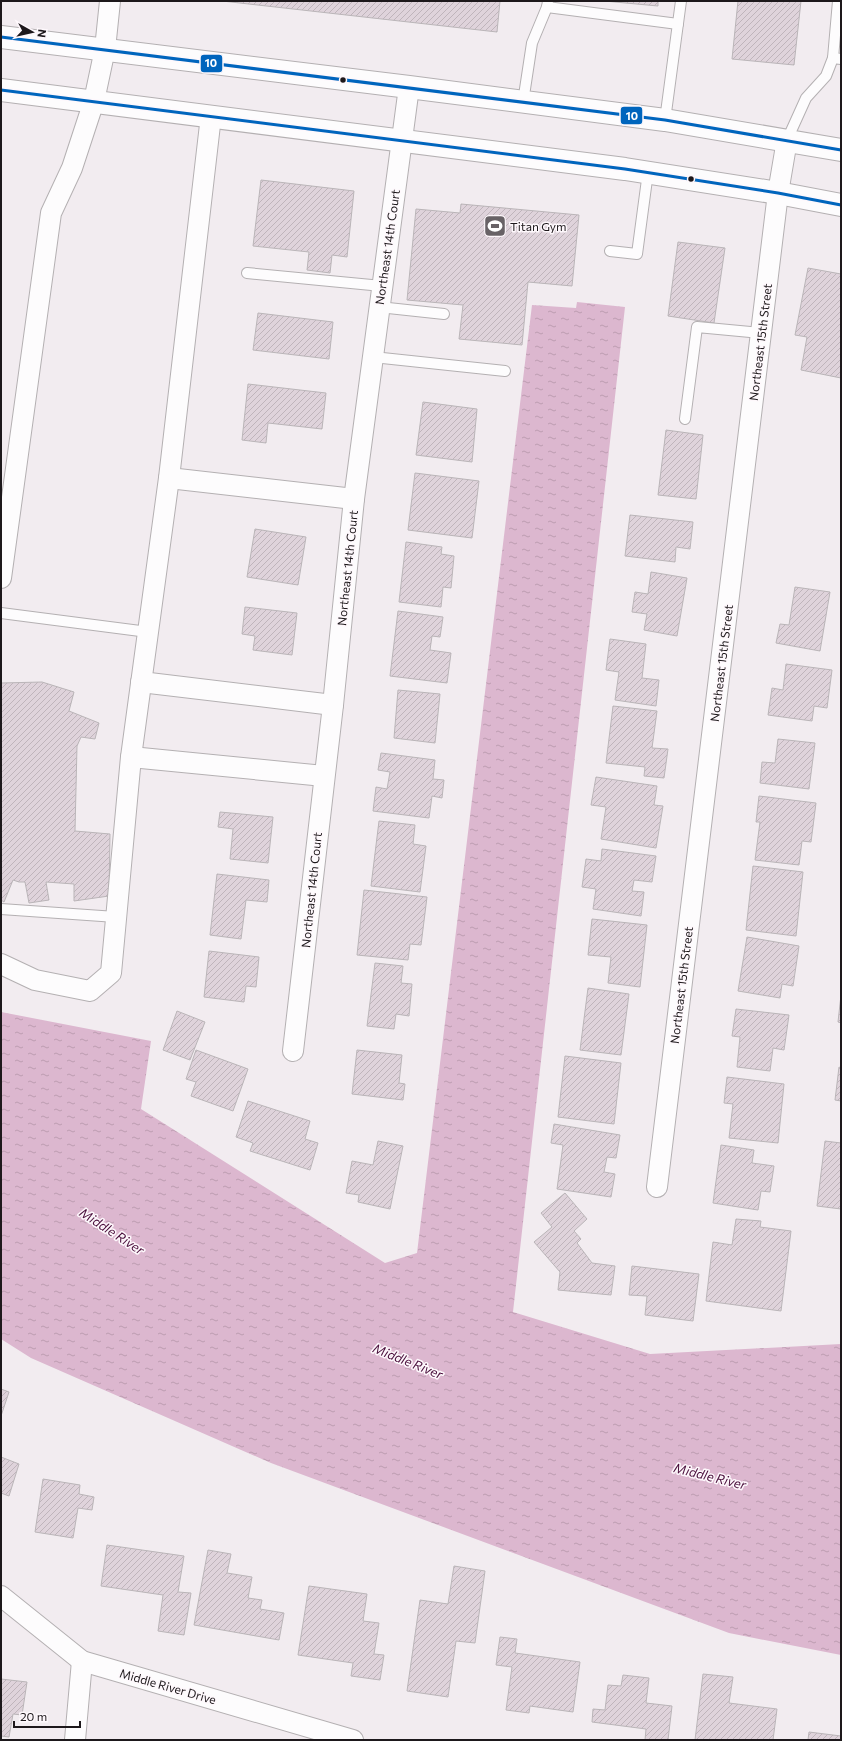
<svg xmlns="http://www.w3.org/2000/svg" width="842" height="1741" viewBox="0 0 842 1741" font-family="Commissioner,sans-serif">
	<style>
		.water { fill: url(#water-ripples) }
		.building { fill: url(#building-hatch); stroke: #bab5b8 }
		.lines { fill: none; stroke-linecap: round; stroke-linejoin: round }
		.service-casing { stroke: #b4b0b2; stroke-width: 12 }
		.minor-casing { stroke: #b4b0b2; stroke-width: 22 }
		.primary-casing { stroke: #b4b0b2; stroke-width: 24 }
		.service { stroke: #fdfcfd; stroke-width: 10 }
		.minor { stroke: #fdfcfd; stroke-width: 20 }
		.primary { stroke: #fdfcfd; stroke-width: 22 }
		.bus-1-casing { stroke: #fef8fc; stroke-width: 6 }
		.bus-1 { stroke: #0065bd; stroke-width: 3 }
		.bus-dot { fill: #1d181b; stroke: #fef8fc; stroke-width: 1.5 }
		.labels { text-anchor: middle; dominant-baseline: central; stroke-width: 3; stroke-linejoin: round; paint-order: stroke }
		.poi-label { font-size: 12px; fill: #1d181b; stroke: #fef8fc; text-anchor: start }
		.street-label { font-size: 12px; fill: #1d181b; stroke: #fef8fc }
		.water-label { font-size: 13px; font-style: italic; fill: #4a0f3c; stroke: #fef8fc }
		.line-badge { stroke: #fef8fc; stroke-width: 1.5 }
		.badge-label { font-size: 11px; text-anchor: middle; font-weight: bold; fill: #fff }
	</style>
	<defs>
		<pattern id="water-ripples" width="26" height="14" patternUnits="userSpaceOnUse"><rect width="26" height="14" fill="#dcb7cf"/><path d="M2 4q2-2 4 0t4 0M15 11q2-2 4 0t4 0" fill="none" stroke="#bc9db1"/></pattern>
		<pattern id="building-hatch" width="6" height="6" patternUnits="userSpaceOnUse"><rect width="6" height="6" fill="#dfd3db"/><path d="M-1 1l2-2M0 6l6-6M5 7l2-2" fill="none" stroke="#bfb4bb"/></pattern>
	</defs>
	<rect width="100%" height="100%" fill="#f2ecf0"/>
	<polygon class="water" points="577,302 625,307 513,1312 650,1354 841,1344 841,1655 729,1633 271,1463 31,1358 1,1339 1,1012 151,1041 141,1109 385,1263 417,1253 532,305 576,308"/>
	<g class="building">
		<polygon points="222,1 500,1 497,32"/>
		<polygon points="604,1 658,1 658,6"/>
		<polygon points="738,1 801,1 794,65 732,59"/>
		<polygon points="261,180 354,191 347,257 332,255 330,273 307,270 309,252 253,246"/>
		<polygon points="461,204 579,215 572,286 528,282 522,345 459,339 463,305 407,300 416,209 460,213"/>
		<polygon points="678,242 725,248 714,323 668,316"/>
		<polygon points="808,268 841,274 841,378 801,370 807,337 795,335"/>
		<polygon points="258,313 333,322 329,359 253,350"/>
		<polygon points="248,384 326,393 322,429 268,423 266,443 242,440"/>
		<polygon points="423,402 477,409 472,462 416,455"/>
		<polygon points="666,430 703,435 696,499 658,495"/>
		<polygon points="415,473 479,481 472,538 408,530"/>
		<polygon points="630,515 693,522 690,549 676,547 675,562 625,556"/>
		<polygon points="255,529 306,537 298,585 247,577"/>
		<polygon points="406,542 442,547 441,554 454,556 451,588 443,587 441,607 399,602"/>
		<polygon points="651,572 687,578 677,636 644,630 647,614 632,612 635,592 648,594"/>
		<polygon points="795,587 830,592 820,651 776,643 780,624 789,625"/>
		<polygon points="245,607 297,613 292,655 253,650 255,636 242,634"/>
		<polygon points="398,611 443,617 440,637 432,636 430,650 451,653 447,683 390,676"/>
		<polygon points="610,639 646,644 642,678 659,680 656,706 615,700 619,672 606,670"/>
		<polygon points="786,664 832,670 827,708 814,706 812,721 768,715 772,688 783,690"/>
		<polygon points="42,682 74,692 69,711 99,723 95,739 81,737 77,746 75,831 110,834 109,896 74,901 74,884 46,882 49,900 29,903 25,882 19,882 13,880 4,902 1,900 1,683"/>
		<polygon points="398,690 440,694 435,743 394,738"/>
		<polygon points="613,706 657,711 652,748 668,749 664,778 644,776 645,767 606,763"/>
		<polygon points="778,739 815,743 809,789 760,783 762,762 775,763"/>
		<polygon points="381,753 435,760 433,779 444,780 442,798 432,796 429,818 373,811 376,787 387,789 390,772 378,770"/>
		<polygon points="596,777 657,786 654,805 663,806 656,848 601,839 606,807 591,805"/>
		<polygon points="759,796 816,803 811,842 802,841 799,865 755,860 760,822 756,822"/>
		<polygon points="220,812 273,817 268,863 230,859 233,829 218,827"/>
		<polygon points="379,821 415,825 413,844 426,846 420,892 371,886"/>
		<polygon points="602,849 656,856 652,882 634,880 632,891 644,892 641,916 593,909 596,889 582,887 586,859 601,861"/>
		<polygon points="753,866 803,872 796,936 746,930"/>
		<polygon points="217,874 269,880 267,902 246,900 241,939 210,935"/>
		<polygon points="364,890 427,897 421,945 410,944 408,960 357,955"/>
		<polygon points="592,919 647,925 640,987 608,983 611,957 588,955"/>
		<polygon points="747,937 799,946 793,986 782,984 780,998 738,991"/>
		<polygon points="209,951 259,957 256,987 246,986 244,1002 204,997"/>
		<polygon points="375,963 403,966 401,983 412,984 409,1016 396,1014 394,1029 367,1026"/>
		<polygon points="588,988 629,994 621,1055 580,1050"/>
		<polygon points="841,995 841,1023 838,1022"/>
		<polygon points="736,1009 789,1015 784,1050 773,1048 770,1071 737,1067 740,1037 732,1036"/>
		<polygon points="177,1011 205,1022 190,1060 163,1050"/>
		<polygon points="196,1050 248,1069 233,1111 191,1096 196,1082 186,1079"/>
		<polygon points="357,1050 402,1055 399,1083 405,1084 403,1100 352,1094"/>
		<polygon points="565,1056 621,1063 614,1124 558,1117"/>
		<polygon points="839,1067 841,1068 841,1101 835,1100"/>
		<polygon points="727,1077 784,1084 778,1143 729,1138 733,1104 724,1103"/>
		<polygon points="248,1101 310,1121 305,1139 318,1143 310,1170 250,1151 253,1143 236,1137"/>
		<polygon points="554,1124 620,1135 616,1158 607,1157 604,1172 615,1174 611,1197 557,1189 563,1145 551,1143"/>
		<polygon points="378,1141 403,1146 390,1209 358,1202 359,1195 346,1193 352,1161 373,1165"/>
		<polygon points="825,1141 841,1143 841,1209 817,1206"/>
		<polygon points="721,1145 754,1150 752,1163 774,1166 770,1192 761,1191 758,1210 713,1203"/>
		<polygon points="565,1193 587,1219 574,1231 581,1239 577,1243 592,1263 615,1266 611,1295 558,1290 560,1272 534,1242 552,1227 541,1213"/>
		<polygon points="736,1219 761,1221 760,1227 791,1231 781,1311 706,1301 713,1242 732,1245"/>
		<polygon points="632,1266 699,1274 693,1321 645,1315 647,1296 629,1295"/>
		<polygon points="1,1389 9,1392 1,1416"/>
		<polygon points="1,1457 19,1464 9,1496 1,1493"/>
		<polygon points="43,1479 80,1485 79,1494 94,1497 92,1510 78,1508 73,1538 35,1532"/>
		<polygon points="107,1545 184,1556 178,1592 191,1593 184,1635 158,1631 163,1595 101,1586"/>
		<polygon points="208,1550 231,1554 227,1573 252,1577 248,1598 262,1600 260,1609 284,1613 279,1640 194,1625"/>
		<polygon points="454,1566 485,1571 475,1643 456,1641 448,1697 407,1691 420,1600 448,1604"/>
		<polygon points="309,1586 367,1594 363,1621 379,1623 374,1654 384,1655 380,1680 351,1676 353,1663 298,1655"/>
		<polygon points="500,1637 517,1639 515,1653 580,1662 573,1712 530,1706 529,1713 506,1710 512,1667 496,1665"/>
		<polygon points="703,1674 733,1677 729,1703 777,1709 773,1740 695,1740"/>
		<polygon points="623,1675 649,1678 646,1703 672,1706 668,1740 645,1740 646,1729 592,1722 593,1709 605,1710 608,1685 621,1686"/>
		<polygon points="1,1679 27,1682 22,1715 13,1714 9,1737 1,1736"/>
		<polygon points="809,1732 841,1736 841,1740 808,1740"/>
	</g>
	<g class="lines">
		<g class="service-casing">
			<g id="service">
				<polyline points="547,7 678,24"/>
				<polyline points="833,58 838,1"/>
				<polyline points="523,102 532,43 547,7 548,1"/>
				<polyline points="665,120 681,1"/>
				<polyline points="787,140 806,98 826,76 833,58 841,59"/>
				<polyline points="610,251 637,254 648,172"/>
				<polyline points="247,273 382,286"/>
				<polyline points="379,307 444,314"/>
				<polyline points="373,357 505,371"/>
				<polyline points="685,419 697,327 761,333"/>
				<polyline points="1,613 148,632"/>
				<polyline points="1,909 116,917"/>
			</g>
		</g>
		<g class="minor-casing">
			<g id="minor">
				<polyline points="169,478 354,499"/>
				<polyline points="1,578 51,213 72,168 94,101 105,49 110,1"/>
				<polyline points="141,682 333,705"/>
				<polyline points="131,757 324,776"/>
				<polyline points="1,964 35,980 90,991 111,973 131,757 169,478 211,116"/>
				<polyline points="293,1051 333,705 354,499 409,87"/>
				<polyline points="657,1187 778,193 787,140"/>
				<polyline points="1,1596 82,1661 353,1740"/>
				<polyline points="75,1740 82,1661"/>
			</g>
		</g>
		<g class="primary-casing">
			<g id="primary">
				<polyline points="1,37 409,87 665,120 841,150"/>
				<polyline points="1,90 625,169 778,193 841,205"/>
			</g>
		</g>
		<use href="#service" class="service"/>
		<use href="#minor" class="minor"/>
		<use href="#primary" class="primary"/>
		<g class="bus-1-casing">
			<g id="bus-1">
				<polyline points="1,37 665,120 841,150"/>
				<polyline points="1,90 625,169 778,193 841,205"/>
			</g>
		</g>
		<use href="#bus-1" class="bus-1"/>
	</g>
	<defs>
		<g id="stadium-square" transform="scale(1.15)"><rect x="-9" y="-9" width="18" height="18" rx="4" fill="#686266" stroke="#fef8fc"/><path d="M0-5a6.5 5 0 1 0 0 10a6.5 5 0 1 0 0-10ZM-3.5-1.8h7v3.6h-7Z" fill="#fff"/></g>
	</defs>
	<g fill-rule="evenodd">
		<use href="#stadium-square" x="495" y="226"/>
	</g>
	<g class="bus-dot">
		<circle cx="343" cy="80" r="3.5"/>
		<circle cx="691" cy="179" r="3.5"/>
	</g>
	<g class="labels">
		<g class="poi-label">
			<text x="510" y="226">Titan Gym</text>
		</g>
		<g class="street-label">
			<text transform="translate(387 247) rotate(-82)">Northeast 14th Court</text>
			<text transform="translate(760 342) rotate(-83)">Northeast 15th Street</text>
			<text transform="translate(347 568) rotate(-84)">Northeast 14th Court</text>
			<text transform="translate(721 663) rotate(-83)">Northeast 15th Street</text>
			<text transform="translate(311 890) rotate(-84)">Northeast 14th Court</text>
			<text transform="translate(681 985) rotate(-83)">Northeast 15th Street</text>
			<text transform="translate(168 1686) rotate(16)">Middle River Drive</text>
		</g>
		<g class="water-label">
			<text transform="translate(112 1231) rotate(33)">Middle River</text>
			<text transform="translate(408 1361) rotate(22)">Middle River</text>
			<text transform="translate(710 1476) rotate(14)">Middle River</text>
		</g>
	</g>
	<g class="line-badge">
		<rect x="200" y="54" width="23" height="19" rx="4" fill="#0065bd"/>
		<rect x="620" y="106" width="23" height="19" rx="4" fill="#0065bd"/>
	</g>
	<g class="badge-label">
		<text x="211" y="67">10</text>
		<text x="632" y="120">10</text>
	</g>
	<rect width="842" height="1741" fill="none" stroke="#1d181b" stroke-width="4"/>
	<g transform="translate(32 32) rotate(98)" stroke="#fef8fc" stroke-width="3" paint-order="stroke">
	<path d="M0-3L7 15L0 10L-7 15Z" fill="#1d181b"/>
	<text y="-6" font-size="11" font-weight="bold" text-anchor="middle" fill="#1d181b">N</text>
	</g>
	<path d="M14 1721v6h66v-6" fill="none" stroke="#1d181b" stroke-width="2"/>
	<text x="20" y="1721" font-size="12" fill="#1d181b" stroke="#fef8fc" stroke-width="3" paint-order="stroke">20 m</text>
</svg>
